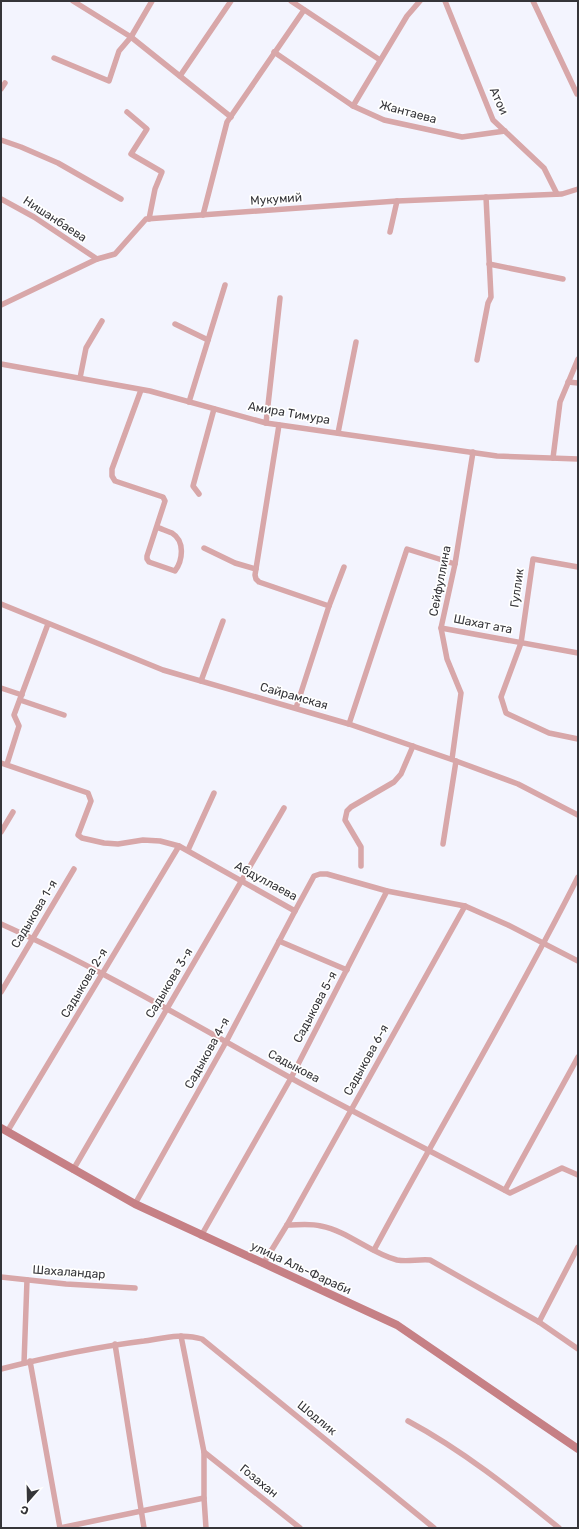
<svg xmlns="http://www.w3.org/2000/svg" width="579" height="1529" viewBox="0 0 579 1529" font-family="Rubik,sans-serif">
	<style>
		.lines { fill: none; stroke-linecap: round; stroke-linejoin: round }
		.minor { stroke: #d8a7a9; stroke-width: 5.5 }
		.secondary { stroke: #c68085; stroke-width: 8 }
		.labels { text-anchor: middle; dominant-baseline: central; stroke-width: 3.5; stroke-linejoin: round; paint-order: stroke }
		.street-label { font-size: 12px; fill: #353539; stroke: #fff }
	</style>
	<rect width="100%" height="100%" fill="#f3f4fe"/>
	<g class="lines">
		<g class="minor">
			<polyline points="73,1 131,37 231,117"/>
			<polyline points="291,1 380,60"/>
			<polyline points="445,1 493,120 544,168 557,194"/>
			<polyline points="533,1 577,94"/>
			<polyline points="274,52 353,106 384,120 462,137 505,131"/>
			<polyline points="54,58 109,81 119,51 131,37 152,1"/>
			<polyline points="180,76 231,1"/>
			<polyline points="1,89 5,83"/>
			<polyline points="353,106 407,16 420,1"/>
			<polyline points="127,112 147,129 131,154 162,172 155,189 149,219"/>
			<polyline points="1,140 21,147 58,163 121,199"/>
			<polyline points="1,199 34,217 97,259"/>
			<polyline points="203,215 227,122 304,10"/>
			<polyline points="390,232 397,201"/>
			<polyline points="489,264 563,279"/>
			<polyline points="1,305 97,259 115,254 146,219 397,201 562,194 578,189"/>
			<polyline points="175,324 208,340"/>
			<polyline points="477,360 488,303 491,297 486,197"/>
			<polyline points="1,364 150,391 266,423 497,456 578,459"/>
			<polyline points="80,378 86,348 102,321"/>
			<polyline points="568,382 578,383"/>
			<path d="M 141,390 L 112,469 L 112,476 L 115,481 L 163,497 L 165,501 L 147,556 L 147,559 L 149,562 L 175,571 C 183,560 185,541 172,533 C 167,531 161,529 157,527"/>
			<polyline points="189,402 225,285"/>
			<polyline points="266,423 280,298"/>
			<polyline points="279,425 255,575 256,579 259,582 329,606 296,708"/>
			<polyline points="338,433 356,342"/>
			<polyline points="553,458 560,402 578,359"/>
			<polyline points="199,494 193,486 214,409"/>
			<polyline points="204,548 235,563 256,569"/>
			<polyline points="578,567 533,559 521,643 501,697 506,713 549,733 578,739"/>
			<polyline points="1,604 163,670 349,724 456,761 518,784 578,815"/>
			<polyline points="329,606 344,567"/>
			<polyline points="441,628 578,653"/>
			<polyline points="201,681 223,621"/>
			<polyline points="1,688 22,695"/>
			<polyline points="20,700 64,715"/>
			<polyline points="349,724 407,549 455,564"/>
			<polyline points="452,759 461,693 447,659 441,628 455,564 473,452"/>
			<polyline points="1,763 88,793 91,801 78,835 82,838 104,843 118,844 143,840 160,841 179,846 295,911 314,876 320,874 327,874 387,891 465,906 508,925 578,961"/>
			<polyline points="7,764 19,726 14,715 48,624"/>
			<polyline points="1,832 13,812"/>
			<polyline points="443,844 456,761"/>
			<polyline points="188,850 214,793"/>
			<polyline points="361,866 361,847 345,820 347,811 351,807 394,782 401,774 413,746"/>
			<path d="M 1,924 C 99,968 195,1025 289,1077 C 362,1117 437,1154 510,1193 L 562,1168 L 578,1175"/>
			<polyline points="279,941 347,970"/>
			<polyline points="1,992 74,869"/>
			<polyline points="7,1132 179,846"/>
			<polyline points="73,1170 284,808"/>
			<polyline points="505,1190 578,1057"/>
			<polyline points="135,1204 226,1042 295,911"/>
			<path d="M 287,1225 C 298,1225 309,1223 321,1226 C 348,1231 370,1253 397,1260 C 408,1262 418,1259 430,1260 L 539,1322 L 578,1349"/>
			<polyline points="201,1236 291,1078 387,891"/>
			<path d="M 374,1250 C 441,1125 514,1004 578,877"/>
			<polyline points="263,1264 287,1225 465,906"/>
			<polyline points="1,1277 66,1284 135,1288"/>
			<polyline points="539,1322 578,1247"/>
			<polyline points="181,1336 204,1452 204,1498 206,1528"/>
			<polyline points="115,1344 144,1528"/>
			<polyline points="30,1361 60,1528 204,1498"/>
			<polyline points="24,1363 27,1280"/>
			<path d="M 1,1369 C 48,1357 96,1347 144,1341 C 164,1338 183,1333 202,1339 L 434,1528"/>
			<path d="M 408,1421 C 462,1450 511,1489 559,1528"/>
			<polyline points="204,1452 300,1528"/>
		</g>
		<polyline class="secondary" points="1,1128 135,1204 397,1325 578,1449"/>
	</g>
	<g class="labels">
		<g class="street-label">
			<text transform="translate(499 101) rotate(65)">Атои</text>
			<text transform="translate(408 112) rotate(15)">Жантаева</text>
			<text transform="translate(276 199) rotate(-4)">Мукумий</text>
			<text transform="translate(55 219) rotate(33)">Нишанбаева</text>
			<text transform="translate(289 413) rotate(10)">Амира Тимура</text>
			<text transform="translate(440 581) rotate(-79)">Сейфуллина</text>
			<text transform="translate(517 588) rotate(-82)">Гуллик</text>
			<text transform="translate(483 624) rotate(11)">Шахат ата</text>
			<text transform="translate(294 696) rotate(16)">Сайрамская</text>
			<text transform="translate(266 881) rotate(28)">Абдуллаева</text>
			<text transform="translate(34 914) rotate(-59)">Садыкова 1-я</text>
			<text transform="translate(84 983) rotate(-59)">Садыкова 2-я</text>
			<text transform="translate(169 983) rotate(-59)">Садыкова 3-я</text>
			<text transform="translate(315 1007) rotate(-62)">Садыкова 5-я</text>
			<text transform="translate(207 1053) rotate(-61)">Садыкова 4-я</text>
			<text transform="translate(366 1060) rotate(-61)">Садыкова 6-я</text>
			<text transform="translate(294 1066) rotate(28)">Садыкова</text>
			<text transform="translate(301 1268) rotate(25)">улица Аль-Фараби</text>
			<text transform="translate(69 1272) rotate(4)">Шахаландар</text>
			<text transform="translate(317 1418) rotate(39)">Шодлик</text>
			<text transform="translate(259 1481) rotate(39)">Гозахан</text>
		</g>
	</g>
	<rect width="579" height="1529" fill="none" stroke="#353539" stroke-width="4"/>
	<g transform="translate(28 1501) rotate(200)" stroke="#ffffff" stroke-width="3" paint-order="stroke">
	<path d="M0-3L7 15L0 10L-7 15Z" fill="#353539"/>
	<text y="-6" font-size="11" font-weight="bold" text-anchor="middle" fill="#353539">С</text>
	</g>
</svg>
